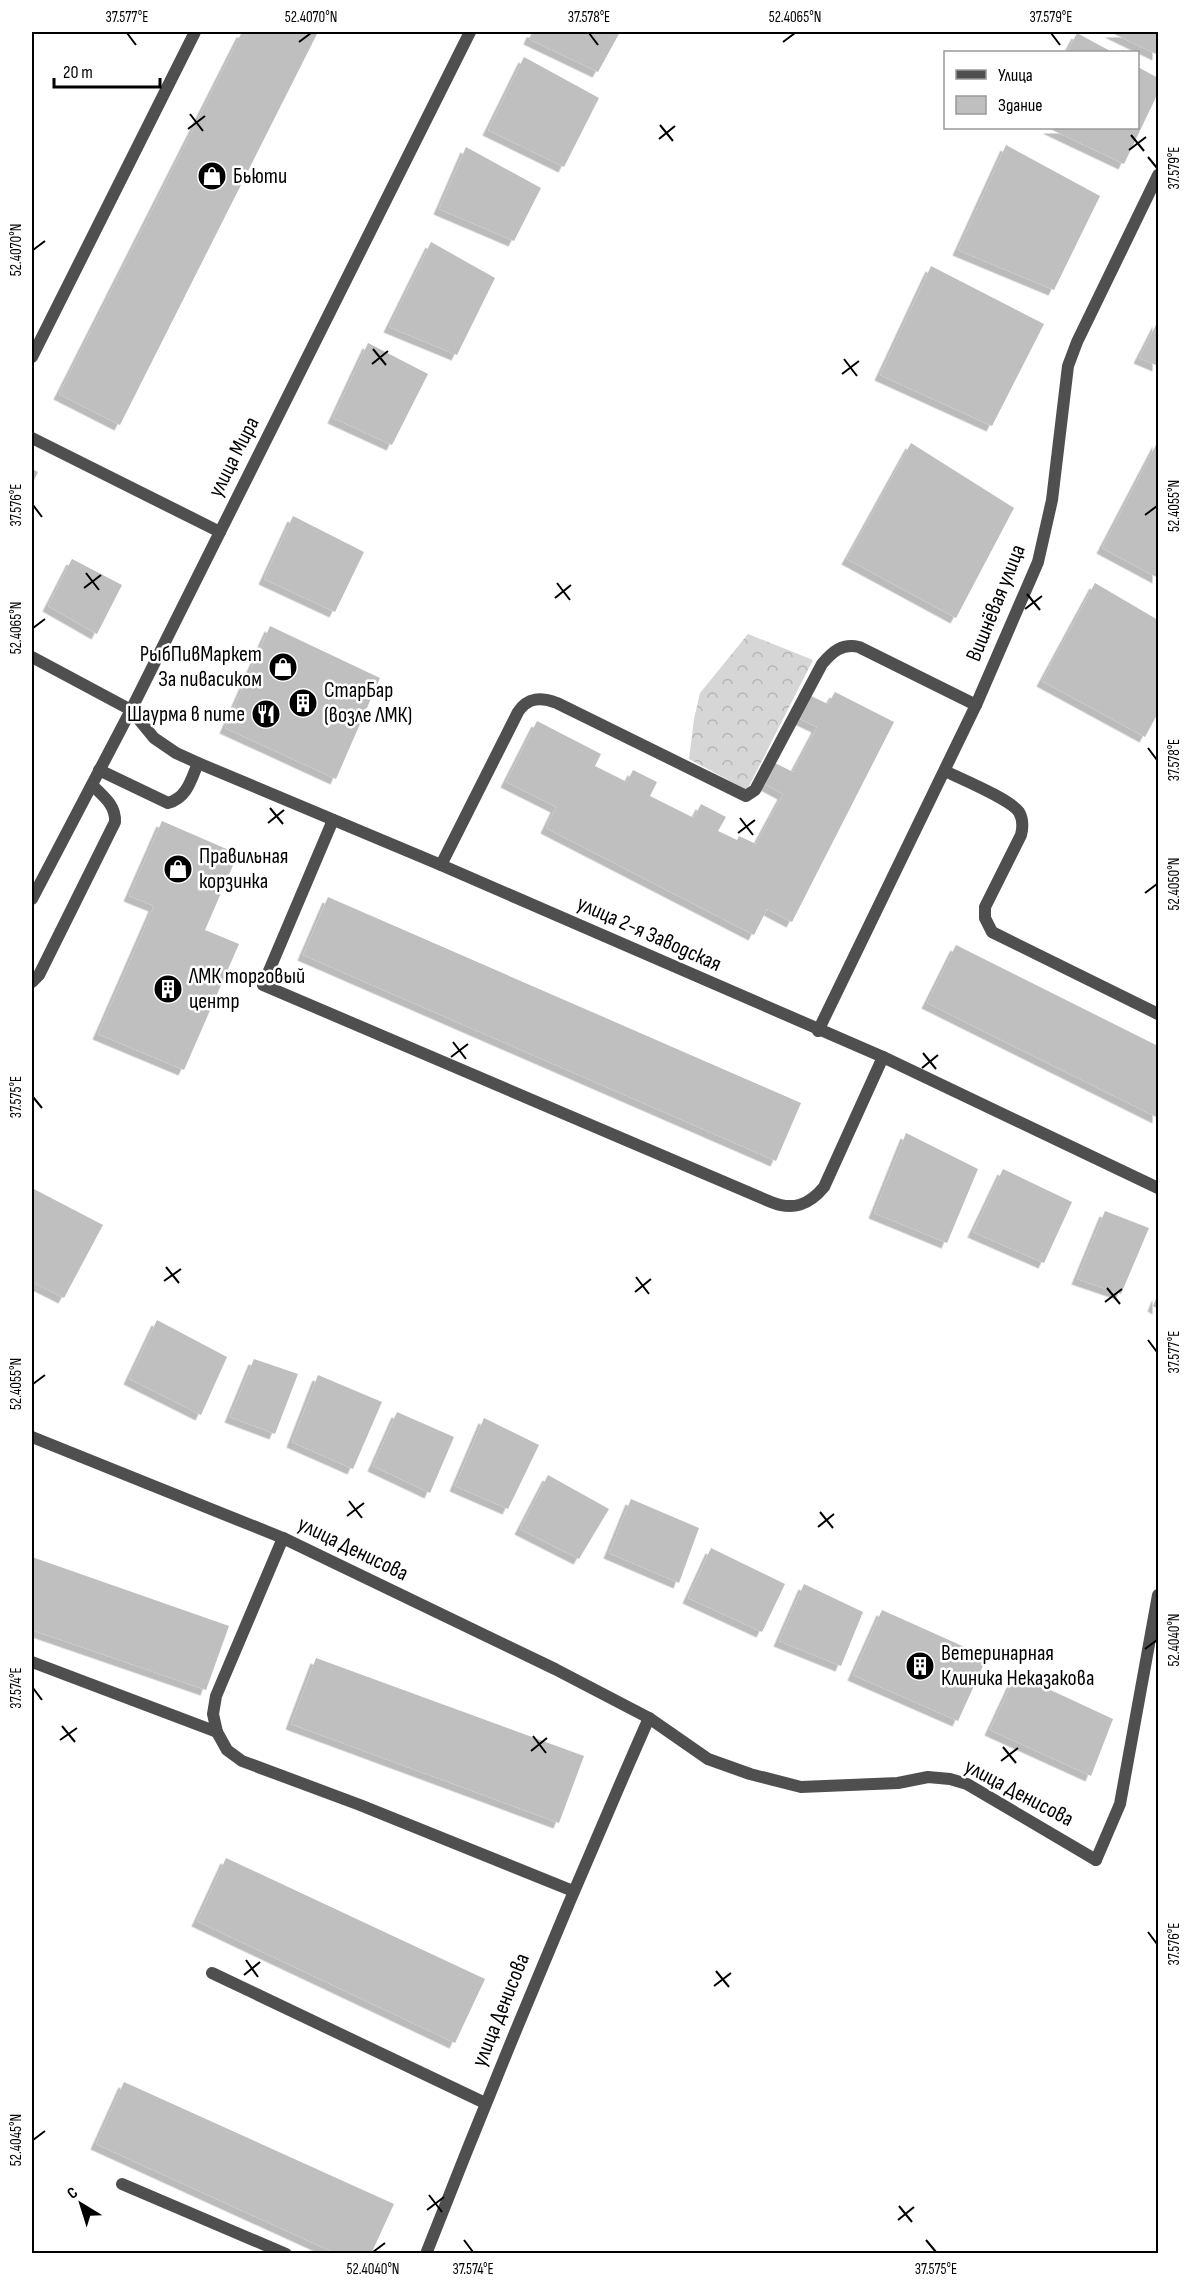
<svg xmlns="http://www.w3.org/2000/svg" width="1190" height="2285" viewBox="0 0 1190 2285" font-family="'Sofia Sans Condensed',sans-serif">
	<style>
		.forest { fill: url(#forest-crowns) }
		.building { fill: #bfbfbf; filter: url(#shadow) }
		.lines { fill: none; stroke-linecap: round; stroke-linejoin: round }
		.service { stroke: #4f4f4f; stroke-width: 12 }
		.minor { stroke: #4f4f4f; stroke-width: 12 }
		.tertiary { stroke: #4f4f4f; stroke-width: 12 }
		.ticks { fill: none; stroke: #000; stroke-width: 2 }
		.labels { text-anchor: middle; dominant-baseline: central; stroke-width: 5; stroke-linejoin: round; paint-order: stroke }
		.poi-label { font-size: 22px; fill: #000; stroke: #fff; text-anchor: start }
		.street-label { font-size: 22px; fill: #000; stroke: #fff }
		.neatline { fill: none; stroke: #000; stroke-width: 2 }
		.ticks-label { font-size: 15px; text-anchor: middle; fill: #000 }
	</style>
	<defs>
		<pattern id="forest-crowns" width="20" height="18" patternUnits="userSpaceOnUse" patternTransform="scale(1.5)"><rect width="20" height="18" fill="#d6d6d6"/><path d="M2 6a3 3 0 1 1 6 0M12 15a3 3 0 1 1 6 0" fill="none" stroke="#b6b6b6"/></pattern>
		<filter id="shadow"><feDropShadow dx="-5.5" dy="5.5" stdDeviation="0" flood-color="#0004"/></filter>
	</defs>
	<rect width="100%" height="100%" fill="#fff"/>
	<polygon class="forest" points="748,634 813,660 747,790 689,759 694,719 700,693"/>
	<g class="building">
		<polygon points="242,32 318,32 120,425 59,394"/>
		<polygon points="532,32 620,32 598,72 529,39"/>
		<polygon points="1110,32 1158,32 1158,55"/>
		<polygon points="1077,33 1112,52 1067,52"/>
		<polygon points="524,57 599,98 564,167 488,130"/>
		<polygon points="1138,67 1158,78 1158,93 1124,164 1048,128 1138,128"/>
		<polygon points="1006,145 1100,196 1054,290 958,250"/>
		<polygon points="466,147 541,188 514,241 439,209"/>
		<polygon points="431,242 495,278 457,355 389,327"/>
		<polygon points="931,266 1044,324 992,426 880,375"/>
		<polygon points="1158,321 1158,366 1139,358"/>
		<polygon points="368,343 428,374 392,445 333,418"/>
		<polygon points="1158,441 1158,578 1102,548"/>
		<polygon points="911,443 1014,508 956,618 847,559"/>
		<polygon points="32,469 38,472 32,485"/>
		<polygon points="293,516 364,552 335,612 264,579"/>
		<polygon points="72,559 122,585 97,634 48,606"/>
		<polygon points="1095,583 1158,620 1158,713 1145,737 1042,681"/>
		<polygon points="270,626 380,678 336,779 225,728"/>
		<polygon points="835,692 894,722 792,922 767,909 754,935 546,828 556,807 506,782 537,721 601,754 595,766 627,782 633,770 657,782 650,796 694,818 701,804 726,817 718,831 737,840 739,836 756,844 783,794 764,784 775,763 793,772 817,727 800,719 811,696 828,704"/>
		<polygon points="162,821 238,854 205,930 239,944 184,1070 98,1034 154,906 129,896"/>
		<polygon points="328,897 801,1103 776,1161 303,955"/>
		<polygon points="956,945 1158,1046 1158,1118 927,1003"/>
		<polygon points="906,1133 978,1169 947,1243 874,1213"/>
		<polygon points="1003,1169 1072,1202 1044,1263 973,1232"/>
		<polygon points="32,1188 103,1225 64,1298 32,1282"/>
		<polygon points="1105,1211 1149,1228 1121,1294 1077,1279"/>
		<polygon points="1158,1294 1158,1309 1153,1306"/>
		<polygon points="157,1320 227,1357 201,1415 129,1379"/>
		<polygon points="254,1359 298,1374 275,1434 230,1417"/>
		<polygon points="318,1375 382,1402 353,1469 292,1442"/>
		<polygon points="397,1412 454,1437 430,1493 373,1466"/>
		<polygon points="484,1418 539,1445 508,1509 455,1486"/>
		<polygon points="548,1475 609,1509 579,1559 520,1529"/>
		<polygon points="631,1499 699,1528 679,1583 609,1553"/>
		<polygon points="711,1548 785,1584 762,1632 688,1598"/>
		<polygon points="32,1557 229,1626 206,1690 32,1630"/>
		<polygon points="804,1584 863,1612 841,1666 779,1641"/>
		<polygon points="882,1610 987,1657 958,1721 853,1675"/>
		<polygon points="316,1658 584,1756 559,1823 291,1724"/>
		<polygon points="1016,1674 1113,1719 1091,1776 990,1730"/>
		<polygon points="226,1858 485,1979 455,2043 197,1921"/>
		<polygon points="124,2082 394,2204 371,2254 337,2254 96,2144"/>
	</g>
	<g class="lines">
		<g class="service">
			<polyline points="32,357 195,32"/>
			<polyline points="32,438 220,532"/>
			<path d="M 99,770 L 168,803 C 187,798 191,780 198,763"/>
			<path d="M 945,771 C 961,779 1010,799 1019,812 C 1023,819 1023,827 1021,835 L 985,907 L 985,918 L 992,932 L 1158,1014"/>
			<path d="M 333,820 L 263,985 L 771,1202 C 793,1211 809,1205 824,1187 L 883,1057"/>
			<path d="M 441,865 L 518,712 C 528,697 541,697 557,703 L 746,796 L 755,790 L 822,664 C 832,652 842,643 859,647 L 976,705"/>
			<path d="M 32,982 L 39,975 L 115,822 C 116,805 103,796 92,785"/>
			<polyline points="32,1662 217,1732 213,1714 216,1696 283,1538"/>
			<polyline points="217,1732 227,1750 242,1761 360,1805 573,1891"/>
			<polyline points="1096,1860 1120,1804 1158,1595"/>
		</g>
		<g class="minor">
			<polyline points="32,657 131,710 154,738 176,753 198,763 441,865 883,1057 1158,1188"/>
			<polyline points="818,1031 976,705 1038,562 1052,500 1068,366 1077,342 1158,175"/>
			<polyline points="32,1437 283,1538 555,1669 649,1718 708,1759 750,1774 801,1787 898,1783 928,1777 950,1779 967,1784 1096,1860"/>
			<polyline points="212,1973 485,2103"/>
			<polyline points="122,2184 286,2254"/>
			<path d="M 426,2254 C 497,2073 571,1895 649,1718"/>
		</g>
		<polyline class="tertiary" points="32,899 131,710 470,32"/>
	</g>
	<path class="ticks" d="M 127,33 L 136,45M 589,33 L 598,45M 1051,33 L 1060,45M 299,42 L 311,33M 783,42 L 795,33M 190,114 L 203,131M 660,125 L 673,141M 188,129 L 205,116M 1131,135 L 1144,151M 659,139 L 675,126M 1129,150 L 1146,137M 1148,157 L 1157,168M 33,250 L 45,241M 373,349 L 386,365M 844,359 L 857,376M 372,364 L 388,351M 842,374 L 859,361M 33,505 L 42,517M 1145,515 L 1157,506M 86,573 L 99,590M 557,583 L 570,600M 84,588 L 101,575M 1027,594 L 1040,610M 555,598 L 571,585M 1025,609 L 1042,596M 33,628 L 45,619M 1148,748 L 1157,760M 270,808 L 283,824M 740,818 L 753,835M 268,823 L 284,810M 738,833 L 755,820M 1145,893 L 1157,884M 453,1042 L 466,1059M 923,1053 L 936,1069M 451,1057 L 468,1044M 922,1068 L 938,1055M 33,1097 L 42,1108M 166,1267 L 179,1283M 636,1277 L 649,1294M 164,1281 L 181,1269M 1107,1288 L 1120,1304M 635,1292 L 651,1279M 1105,1302 L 1122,1289M 1148,1340 L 1157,1352M 33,1384 L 45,1375M 349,1501 L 362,1518M 820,1512 L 833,1528M 347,1516 L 364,1503M 818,1527 L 834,1514M 1145,1649 L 1157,1640M 33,1688 L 42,1700M 62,1726 L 75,1742M 533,1736 L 546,1753M 60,1740 L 77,1728M 1003,1747 L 1016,1763M 531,1751 L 547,1738M 1001,1761 L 1018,1748M 1148,1932 L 1157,1944M 246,1960 L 258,1977M 716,1971 L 729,1987M 244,1975 L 260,1962M 714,1986 L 731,1973M 33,2140 L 45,2131M 429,2195 L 442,2212M 899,2206 L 912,2222M 427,2210 L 444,2197M 898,2220 L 914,2207M 464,2240 L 473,2252M 926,2240 L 936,2252M 373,2252 L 385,2243"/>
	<defs>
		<g id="shop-disc" transform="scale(1.5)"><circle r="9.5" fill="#000" stroke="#fff"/><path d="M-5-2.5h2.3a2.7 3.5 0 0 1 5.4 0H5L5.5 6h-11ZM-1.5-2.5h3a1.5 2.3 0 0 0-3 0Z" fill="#fff"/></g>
		<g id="building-disc" transform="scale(1.5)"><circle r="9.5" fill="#000" stroke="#fff"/><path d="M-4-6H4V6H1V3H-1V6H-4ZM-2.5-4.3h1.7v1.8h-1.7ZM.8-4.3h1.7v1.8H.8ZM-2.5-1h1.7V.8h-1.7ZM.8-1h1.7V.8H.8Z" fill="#fff"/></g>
		<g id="restaurant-disc" transform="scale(1.5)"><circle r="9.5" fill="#000" stroke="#fff"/><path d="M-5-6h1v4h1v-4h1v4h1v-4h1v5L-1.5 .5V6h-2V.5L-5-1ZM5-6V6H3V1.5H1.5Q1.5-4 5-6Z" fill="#fff"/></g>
	</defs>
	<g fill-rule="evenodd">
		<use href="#shop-disc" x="212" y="176"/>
		<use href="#shop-disc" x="283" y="667"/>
		<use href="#building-disc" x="303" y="703"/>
		<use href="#restaurant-disc" x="266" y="714"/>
		<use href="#shop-disc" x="178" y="869"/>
		<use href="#building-disc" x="168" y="989"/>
		<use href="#building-disc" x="920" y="1666"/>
	</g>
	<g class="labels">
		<g class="poi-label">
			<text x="233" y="176">Бьюти</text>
			<text x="262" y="654" text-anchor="end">РыбПивМаркет<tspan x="262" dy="25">За пивасиком</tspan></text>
			<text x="324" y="690">СтарБар<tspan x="324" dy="25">(возле ЛМК)</tspan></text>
			<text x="245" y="714" text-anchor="end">Шаурма в пите</text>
			<text x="199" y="856">Правильная<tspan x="199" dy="25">корзинка</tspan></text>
			<text x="189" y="976">ЛМК торговый<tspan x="189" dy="25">центр</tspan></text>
			<text x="941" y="1653">Ветеринарная<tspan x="941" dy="25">Клиника Неказакова</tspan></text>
		</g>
		<g class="street-label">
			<text transform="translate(234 457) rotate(-63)">улица Мира</text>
			<text transform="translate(996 603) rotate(-68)">Вишнёвая улица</text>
			<text transform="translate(649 934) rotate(24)">улица 2-я Заводская</text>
			<text transform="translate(353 1549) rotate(26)">улица Денисова</text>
			<text transform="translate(1019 1793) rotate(28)">улица Денисова</text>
			<text transform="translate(501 2010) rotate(-68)">улица Денисова</text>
		</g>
	</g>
	<rect width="1190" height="2285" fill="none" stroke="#ffffff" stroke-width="66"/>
	<rect x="944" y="51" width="195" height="78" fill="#ffffff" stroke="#999999" stroke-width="1.5"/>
	<rect x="956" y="70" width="30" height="9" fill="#4f4f4f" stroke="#999999" stroke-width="1.5"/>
	<text x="998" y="81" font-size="18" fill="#000000">Улица</text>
	<rect x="956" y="96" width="30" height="18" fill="#bfbfbf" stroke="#999999" stroke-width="1.5"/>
	<text x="998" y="111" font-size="18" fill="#000000">Здание</text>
	<g transform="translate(81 2204) rotate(322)" stroke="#ffffff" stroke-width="4.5" paint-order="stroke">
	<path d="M0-4.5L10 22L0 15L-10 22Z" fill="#000000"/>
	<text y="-9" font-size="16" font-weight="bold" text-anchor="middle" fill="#000000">С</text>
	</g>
	<path d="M54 78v9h106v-9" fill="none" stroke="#000000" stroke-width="3"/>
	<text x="63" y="78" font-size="18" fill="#000000" stroke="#ffffff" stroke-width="4.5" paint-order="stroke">20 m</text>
	<rect x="33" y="33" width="1124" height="2219" class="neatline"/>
	<g class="ticks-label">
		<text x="127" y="22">37.577°E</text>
		<text x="311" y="22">52.4070°N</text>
		<text x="589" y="22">37.578°E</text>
		<text x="795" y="22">52.4065°N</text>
		<text x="1051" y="22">37.579°E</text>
		<text transform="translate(1174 168) rotate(-90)" y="5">37.579°E</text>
		<text transform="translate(16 250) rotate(-90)" y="5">52.4070°N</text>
		<text transform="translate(16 505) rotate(-90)" y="5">37.576°E</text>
		<text transform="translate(1174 506) rotate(-90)" y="5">52.4055°N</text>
		<text transform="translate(16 628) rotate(-90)" y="5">52.4065°N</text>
		<text transform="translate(1174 760) rotate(-90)" y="5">37.578°E</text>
		<text transform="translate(1174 884) rotate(-90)" y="5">52.4050°N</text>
		<text transform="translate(16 1097) rotate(-90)" y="5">37.575°E</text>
		<text transform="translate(1174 1352) rotate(-90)" y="5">37.577°E</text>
		<text transform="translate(16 1384) rotate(-90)" y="5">52.4055°N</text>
		<text transform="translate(1174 1640) rotate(-90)" y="5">52.4040°N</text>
		<text transform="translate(16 1688) rotate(-90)" y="5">37.574°E</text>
		<text transform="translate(1174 1944) rotate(-90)" y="5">37.576°E</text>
		<text transform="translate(16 2140) rotate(-90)" y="5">52.4045°N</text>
		<text x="373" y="2274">52.4040°N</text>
		<text x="473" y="2274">37.574°E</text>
		<text x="936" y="2274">37.575°E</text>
	</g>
</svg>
